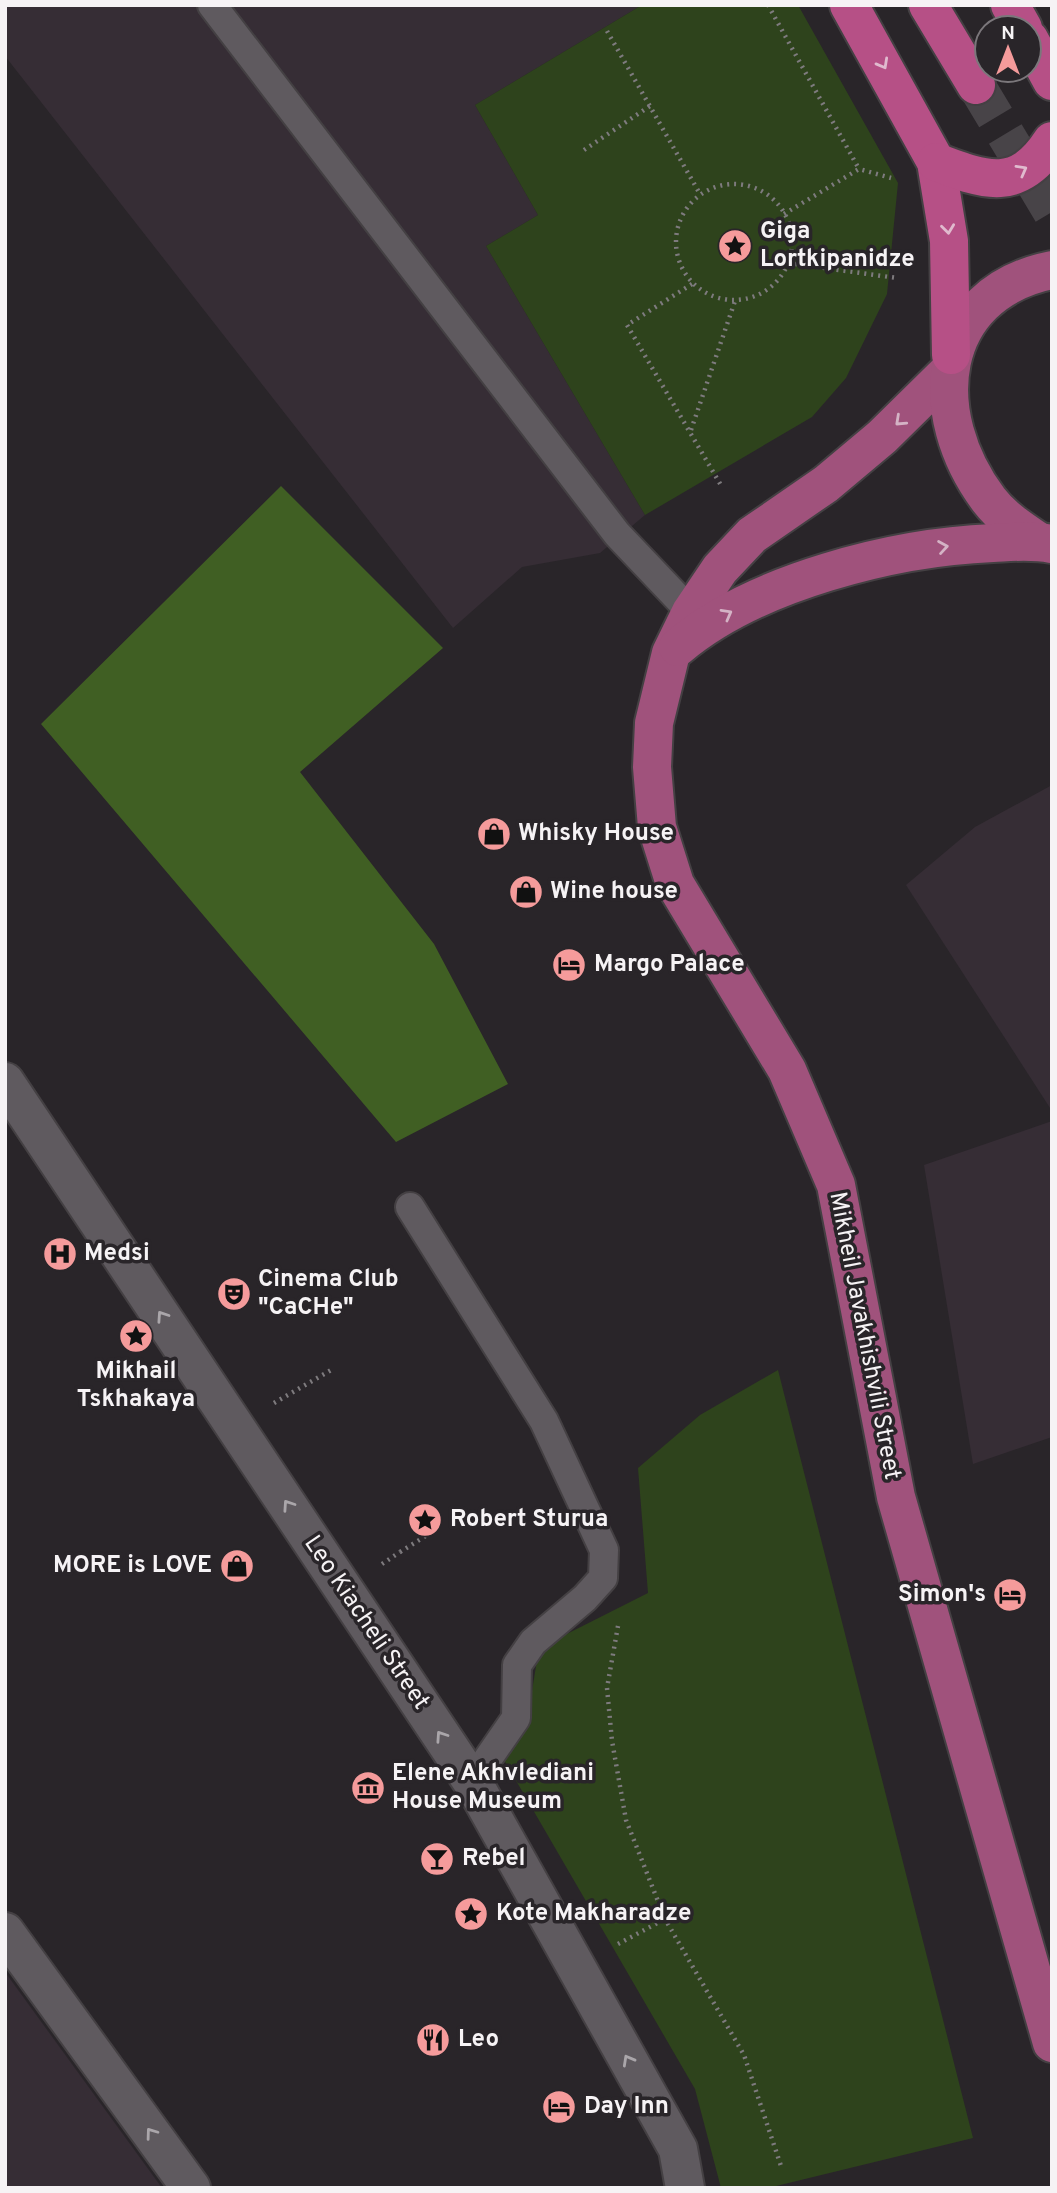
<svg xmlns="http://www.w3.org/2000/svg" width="1057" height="2193" viewBox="0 0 1057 2193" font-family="Overpass,sans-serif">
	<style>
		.built { fill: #362d35 }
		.green { fill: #2e431c }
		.forest { fill: #405f23 }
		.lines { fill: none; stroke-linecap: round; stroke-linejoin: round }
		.trunk-tunnel { stroke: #484448; stroke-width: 38; stroke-dasharray: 38 19; stroke-linecap: butt }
		.service-casing { stroke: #444043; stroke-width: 32 }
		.minor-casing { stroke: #444043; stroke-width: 42 }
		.primary-casing { stroke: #444043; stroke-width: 42 }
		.trunk-casing { stroke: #444043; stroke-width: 42 }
		.path { stroke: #7e7b7e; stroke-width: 4.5; stroke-dasharray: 2 5; stroke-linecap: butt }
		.service { stroke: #5f5a5f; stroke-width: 28 }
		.minor { stroke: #5f5a5f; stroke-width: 38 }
		.primary { stroke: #a0527c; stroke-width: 38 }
		.trunk { stroke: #b65086; stroke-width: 38 }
		.path-bridge { stroke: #7e7b7e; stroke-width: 4.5; stroke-dasharray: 2 5; stroke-linecap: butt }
		.oneway { stroke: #e0bace }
		.oneway2 { stroke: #d4b3c5 }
		.oneway3 { stroke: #aaa6aa }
		.labels { text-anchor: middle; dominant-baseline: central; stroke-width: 7; stroke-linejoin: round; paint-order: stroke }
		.poi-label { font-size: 24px; font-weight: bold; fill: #f6f3f5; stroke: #292529; text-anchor: start }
		.street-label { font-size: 24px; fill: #f6f3f5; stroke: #292529 }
	</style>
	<rect width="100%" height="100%" fill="#292529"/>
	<g class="built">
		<polygon points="5,5 642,5 475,105 538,215 486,246 645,515 600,553 522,567 453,628 5,56"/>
		<polygon points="1052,785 1052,1111 906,885 975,827"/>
		<polygon points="1052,1121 1052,1437 973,1464 924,1165"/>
		<polygon points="5,1972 162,2188 5,2188"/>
	</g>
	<g class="green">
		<polygon points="642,5 798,5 898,183 887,294 846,378 812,417 645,515 486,246 538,215 475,105"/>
		<polygon points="778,1370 973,2138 768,2188 721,2188 695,2089 500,1753 528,1715 539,1648 648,1593 638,1468 700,1415"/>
	</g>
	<polygon class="forest" points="281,486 443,648 300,772 434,944 508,1084 396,1142 41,724"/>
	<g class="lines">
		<polyline class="trunk-tunnel" points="976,85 1052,212"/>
		<g class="service-casing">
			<g id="service">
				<polyline points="212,5 617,534 691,612"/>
				<polyline points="410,1207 544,1421 604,1550 603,1578 585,1598 533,1642 517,1665 516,1718 487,1760 475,1786"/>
			</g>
		</g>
		<g class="minor-casing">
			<g id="minor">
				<polyline points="5,1082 475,1786 678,2149 685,2188"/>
				<polyline points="5,1932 191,2188"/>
			</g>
		</g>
		<g class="primary-casing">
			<g id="primary">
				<polyline points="948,372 882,437 826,484 752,535 720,569 691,612 671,653 654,723 652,767 657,827 675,884 787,1070 836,1185 896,1497 1052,2043"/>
				<path d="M 1038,541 C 1020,529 1002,517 989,500 C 924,414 934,294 1052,270"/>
				<path d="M 678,647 C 755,582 894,547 993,543 C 1013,542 1032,540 1052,544"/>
			</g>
		</g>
		<g class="trunk-casing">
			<g id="trunk">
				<polyline points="849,5 936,162 949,241 951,355"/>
				<polyline points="928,5 976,85"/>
				<polyline points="1010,5 1023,28"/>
				<polyline points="1029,39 1052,81"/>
				<path d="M 936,162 C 986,181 1018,193 1052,141"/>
			</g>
		</g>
		<g class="path">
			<polyline points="768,5 859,169"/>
			<polyline points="607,31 700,194"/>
			<polyline points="584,150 650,106"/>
			<circle cx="734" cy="242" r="58"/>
			<polyline points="784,214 859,169 891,178"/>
			<polyline points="788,263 897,278"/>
			<polyline points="692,284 627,325 722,487"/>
			<polyline points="691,430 735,301"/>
			<polyline points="274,1403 331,1370"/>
			<polyline points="382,1564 400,1552"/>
			<polyline points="618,1626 607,1688 612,1741 626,1820 665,1919 744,2055 782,2169"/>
			<polyline points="618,1944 665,1919"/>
		</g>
		<use href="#service" class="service"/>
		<use href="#minor" class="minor"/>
		<use href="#primary" class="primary"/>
		<use href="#trunk" class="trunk"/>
		<polyline class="path-bridge" points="400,1552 432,1532"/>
	</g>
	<defs><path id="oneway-chevron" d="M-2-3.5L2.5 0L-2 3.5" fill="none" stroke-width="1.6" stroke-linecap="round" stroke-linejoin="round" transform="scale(1.75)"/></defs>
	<g class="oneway">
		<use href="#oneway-chevron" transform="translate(883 64) rotate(61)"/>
		<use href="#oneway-chevron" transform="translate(1022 170) rotate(-29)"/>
		<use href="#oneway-chevron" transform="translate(948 229) rotate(83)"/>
	</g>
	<g class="oneway2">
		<use href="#oneway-chevron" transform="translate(900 421) rotate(137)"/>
		<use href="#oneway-chevron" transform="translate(943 547) rotate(-9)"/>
		<use href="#oneway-chevron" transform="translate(727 614) rotate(-29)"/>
	</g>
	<g class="oneway3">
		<use href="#oneway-chevron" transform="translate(162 1316) rotate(-124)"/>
		<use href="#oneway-chevron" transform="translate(288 1505) rotate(-124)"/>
		<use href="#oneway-chevron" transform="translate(441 1736) rotate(-124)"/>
		<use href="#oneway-chevron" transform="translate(628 2060) rotate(-119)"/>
		<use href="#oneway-chevron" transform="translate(151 2133) rotate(-126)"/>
	</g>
	<defs>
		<g id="sight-disc" transform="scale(1.75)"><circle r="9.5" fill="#f59b9b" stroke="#292529"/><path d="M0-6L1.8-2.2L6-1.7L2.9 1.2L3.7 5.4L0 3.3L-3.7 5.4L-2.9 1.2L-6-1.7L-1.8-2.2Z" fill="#111"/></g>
		<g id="shop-disc" transform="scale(1.75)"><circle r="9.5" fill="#f59b9b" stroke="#292529"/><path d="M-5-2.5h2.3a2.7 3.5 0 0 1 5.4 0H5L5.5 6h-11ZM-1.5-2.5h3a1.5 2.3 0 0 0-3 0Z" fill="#111"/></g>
		<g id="hotel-disc" transform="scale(1.75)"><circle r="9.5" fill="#f59b9b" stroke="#292529"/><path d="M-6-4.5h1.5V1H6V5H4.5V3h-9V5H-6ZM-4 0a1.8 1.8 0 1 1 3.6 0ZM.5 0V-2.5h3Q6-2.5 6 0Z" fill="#111"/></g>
		<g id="hospital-disc" transform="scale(1.75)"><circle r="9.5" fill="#f59b9b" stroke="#292529"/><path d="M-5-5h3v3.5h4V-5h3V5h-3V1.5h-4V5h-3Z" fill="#111"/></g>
		<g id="theatre-disc" transform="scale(1.75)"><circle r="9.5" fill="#f59b9b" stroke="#292529"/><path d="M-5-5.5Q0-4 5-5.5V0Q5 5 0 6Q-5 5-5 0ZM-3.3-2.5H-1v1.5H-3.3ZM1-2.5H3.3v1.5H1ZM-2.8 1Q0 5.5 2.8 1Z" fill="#111"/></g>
		<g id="museum-disc" transform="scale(1.75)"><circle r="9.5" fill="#f59b9b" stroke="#292529"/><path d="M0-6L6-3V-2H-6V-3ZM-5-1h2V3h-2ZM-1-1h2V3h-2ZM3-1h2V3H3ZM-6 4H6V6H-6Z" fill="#111"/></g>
		<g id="bar-disc" transform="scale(1.75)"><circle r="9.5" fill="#f59b9b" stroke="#292529"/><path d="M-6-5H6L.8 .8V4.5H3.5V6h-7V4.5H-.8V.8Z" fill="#111"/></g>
		<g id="restaurant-disc" transform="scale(1.75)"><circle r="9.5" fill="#f59b9b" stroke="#292529"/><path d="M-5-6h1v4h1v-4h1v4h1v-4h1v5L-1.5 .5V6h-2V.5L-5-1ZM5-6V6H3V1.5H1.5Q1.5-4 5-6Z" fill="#111"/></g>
	</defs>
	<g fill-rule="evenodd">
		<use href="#sight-disc" x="735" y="246"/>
		<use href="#shop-disc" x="494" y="834"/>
		<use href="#shop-disc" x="526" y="892"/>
		<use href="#hotel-disc" x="569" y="965"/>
		<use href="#hospital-disc" x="60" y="1254"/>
		<use href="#theatre-disc" x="234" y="1294"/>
		<use href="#sight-disc" x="136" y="1336"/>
		<use href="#sight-disc" x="425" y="1520"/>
		<use href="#shop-disc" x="237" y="1566"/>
		<use href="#hotel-disc" x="1010" y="1595"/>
		<use href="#museum-disc" x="368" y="1788"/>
		<use href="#bar-disc" x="437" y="1859"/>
		<use href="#sight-disc" x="471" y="1914"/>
		<use href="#restaurant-disc" x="433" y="2040"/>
		<use href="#hotel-disc" x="559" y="2107"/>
	</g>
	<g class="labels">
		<g class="poi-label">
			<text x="760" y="232">Giga<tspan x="760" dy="28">Lortkipanidze</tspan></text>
			<text x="518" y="834">Whisky House</text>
			<text x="550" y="892">Wine house</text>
			<text x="594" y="965">Margo Palace</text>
			<text x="84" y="1254">Medsi</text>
			<text x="258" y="1280">Cinema Club<tspan x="258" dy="28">"CaCHe"</tspan></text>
			<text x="136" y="1372" text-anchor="middle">Mikhail<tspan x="136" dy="28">Tskhakaya</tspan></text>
			<text x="450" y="1520">Robert Sturua</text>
			<text x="212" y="1566" text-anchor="end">MORE is LOVE</text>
			<text x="986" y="1595" text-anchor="end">Simon's</text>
			<text x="392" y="1774">Elene Akhvlediani<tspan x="392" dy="28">House Museum</tspan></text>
			<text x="462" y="1859">Rebel</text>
			<text x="496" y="1914">Kote Makharadze</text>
			<text x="458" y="2040">Leo</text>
			<text x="584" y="2107">Day Inn</text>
		</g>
		<g class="street-label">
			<text transform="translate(864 1336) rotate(79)">Mikheil Javakhishvili Street</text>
			<text transform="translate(366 1623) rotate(56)">Leo Kiacheli Street</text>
		</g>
	</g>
	<rect width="1057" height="2193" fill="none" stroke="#f6f3f5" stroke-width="14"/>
	<g transform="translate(1008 49)"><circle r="33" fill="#292529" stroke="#7b777b" stroke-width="2"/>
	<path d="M0-5L12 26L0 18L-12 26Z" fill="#f59b9b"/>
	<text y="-10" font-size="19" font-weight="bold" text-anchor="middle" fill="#f6f3f5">N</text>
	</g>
</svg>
